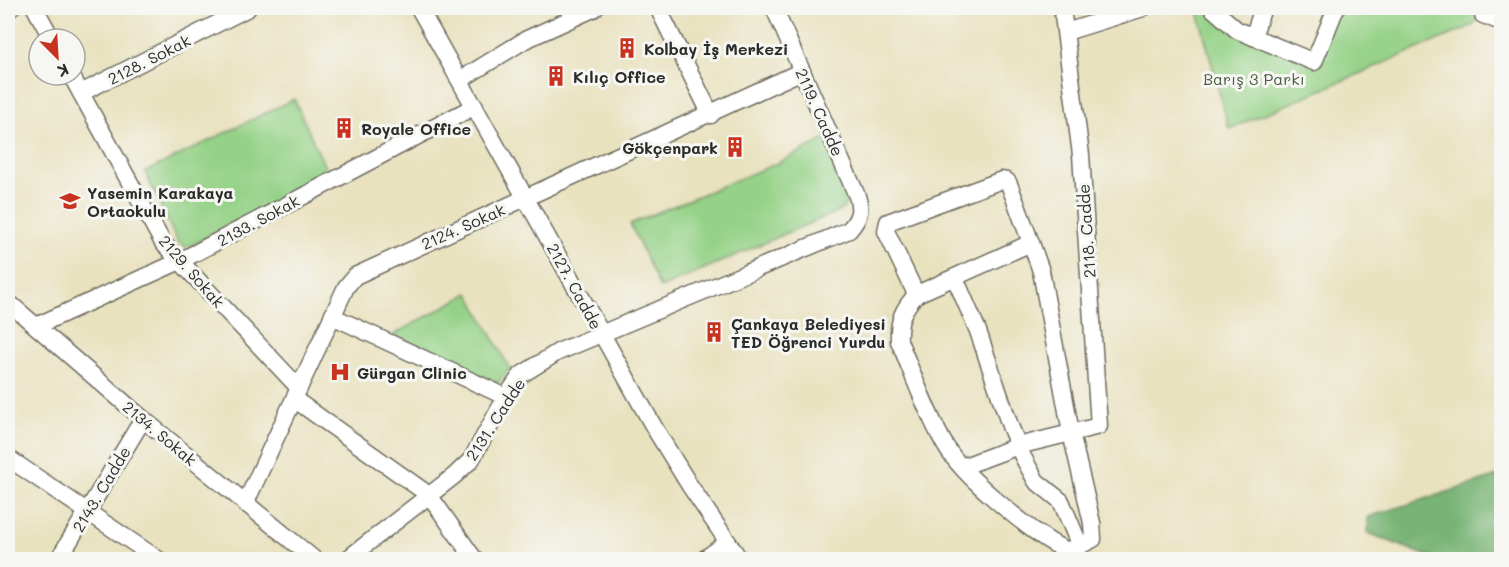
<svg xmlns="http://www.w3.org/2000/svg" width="1509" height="567" viewBox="0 0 1509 567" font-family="Mali,sans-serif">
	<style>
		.green { fill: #95d287; stroke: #607e59; stroke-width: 1.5 }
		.forest { fill: #78b474; stroke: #527050; stroke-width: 1.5 }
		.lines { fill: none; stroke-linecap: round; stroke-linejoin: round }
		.minor-casing { stroke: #6e6b5f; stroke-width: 19 }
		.minor { stroke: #fff; stroke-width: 16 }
		.labels { text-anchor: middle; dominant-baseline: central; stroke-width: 6; stroke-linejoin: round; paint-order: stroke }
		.poi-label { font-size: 16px; font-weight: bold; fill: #2b2b2b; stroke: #f6f6f2; text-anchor: start }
		.street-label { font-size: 16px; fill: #2b2b2b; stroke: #f6f6f2 }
		.park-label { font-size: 16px; fill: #4b5d47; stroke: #f6f6f2 }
	</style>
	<rect width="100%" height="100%" fill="#f6f6f2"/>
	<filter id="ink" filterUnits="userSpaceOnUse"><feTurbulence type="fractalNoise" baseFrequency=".0167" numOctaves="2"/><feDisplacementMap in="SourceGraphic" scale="12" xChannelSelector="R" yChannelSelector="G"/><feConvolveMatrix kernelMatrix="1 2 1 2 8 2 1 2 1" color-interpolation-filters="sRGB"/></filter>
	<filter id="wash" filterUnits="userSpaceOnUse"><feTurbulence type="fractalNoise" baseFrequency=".008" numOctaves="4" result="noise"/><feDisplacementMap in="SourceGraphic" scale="24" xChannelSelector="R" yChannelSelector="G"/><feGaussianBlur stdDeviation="1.35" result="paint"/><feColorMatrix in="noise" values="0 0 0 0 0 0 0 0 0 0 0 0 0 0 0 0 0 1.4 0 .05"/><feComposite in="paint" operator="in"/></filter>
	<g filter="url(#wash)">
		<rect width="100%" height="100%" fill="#e9e2bf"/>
		<g class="green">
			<polygon points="1197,8 1212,8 1314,62 1337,8 1482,8 1474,25 1229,129"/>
			<polygon points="294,99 325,167 326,174 192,245 184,247 177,241 145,172"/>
			<polygon points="829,137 852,188 843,209 660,288 630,224 780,162"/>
			<polygon points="469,293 510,369 498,383 393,335"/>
		</g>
		<polygon class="forest" points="1501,475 1501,551 1489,559 1435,559 1368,533 1368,517"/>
	</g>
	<g filter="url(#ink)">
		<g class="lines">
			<g class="minor-casing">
				<g id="minor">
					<polyline points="35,8 52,39"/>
					<polyline points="419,8 655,429 690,486 740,560"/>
					<polyline points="658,8 711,115"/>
					<polyline points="1212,8 1237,30 1314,62 1336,8"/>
					<polyline points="1482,8 1483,15 1496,20 1502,17"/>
					<polyline points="8,10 11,8"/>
					<polyline points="1066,32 1143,8"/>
					<polyline points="1253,37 1263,8"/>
					<polyline points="71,75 163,243 299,388"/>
					<polyline points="460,80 525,40 595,8"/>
					<polyline points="81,93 248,8"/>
					<polygon points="1002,180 1007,181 1009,184 1031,243 917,294 915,292 886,231 888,222"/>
					<polyline points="955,278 978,331 1010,426 1023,457 1036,481 1061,501 1080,546"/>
					<path d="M 917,294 C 903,309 898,319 899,341 C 913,374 927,414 945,445 C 962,476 1033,534 1065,550 L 1073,549 L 1093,539 L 1092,523 L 1071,433 L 1041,271 L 1031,243"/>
					<polyline points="8,302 143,419 315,560"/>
					<polyline points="332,316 506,397"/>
					<polyline points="36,326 180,261 475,106"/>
					<polyline points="294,399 429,495 475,560"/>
					<polyline points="8,458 159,560"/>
					<polyline points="962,467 1018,446 1099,426 1081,155 1062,8"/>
					<polyline points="245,504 346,287 355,276 802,71"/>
					<polyline points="58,560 143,419"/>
					<path d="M 346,560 L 454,476 L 471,460 L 506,397 L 521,375 L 558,352 L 849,230 C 859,219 862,210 857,196 L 774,8"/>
					<polyline points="703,560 728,542"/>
				</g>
			</g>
			<use href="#minor" class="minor"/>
		</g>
	</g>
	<defs>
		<g id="building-bare" transform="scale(1.62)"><path d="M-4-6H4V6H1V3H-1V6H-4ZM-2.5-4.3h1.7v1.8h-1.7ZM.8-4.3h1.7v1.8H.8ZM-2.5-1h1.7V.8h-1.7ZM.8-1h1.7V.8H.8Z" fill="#c8321e" stroke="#f6f6f2" stroke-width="2.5" paint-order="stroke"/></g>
		<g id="school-bare" transform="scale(1.62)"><path d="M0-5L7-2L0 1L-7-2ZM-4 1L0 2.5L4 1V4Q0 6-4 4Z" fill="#c8321e" stroke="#f6f6f2" stroke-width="2.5" paint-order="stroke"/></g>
		<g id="hospital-bare" transform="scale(1.62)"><path d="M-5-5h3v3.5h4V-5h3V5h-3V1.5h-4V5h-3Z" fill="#c8321e" stroke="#f6f6f2" stroke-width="2.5" paint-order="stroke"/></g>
	</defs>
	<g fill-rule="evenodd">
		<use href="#building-bare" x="627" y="48"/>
		<use href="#building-bare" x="556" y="76"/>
		<use href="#building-bare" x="344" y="128"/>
		<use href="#building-bare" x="735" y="147"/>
		<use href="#school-bare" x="70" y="201"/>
		<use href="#building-bare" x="714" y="332"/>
		<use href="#hospital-bare" x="340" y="372"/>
	</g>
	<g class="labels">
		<g class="poi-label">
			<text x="644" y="48">Kolbay İş Merkezi</text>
			<text x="573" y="76">Kılıç Office</text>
			<text x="361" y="128">Royale Office</text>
			<text x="718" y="147" text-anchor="end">Gökçenpark</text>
			<text x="87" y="192">Yasemin Karakaya<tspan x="87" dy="18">Ortaokulu</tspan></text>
			<text x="731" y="323">Çankaya Belediyesi<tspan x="731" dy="18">TED Öğrenci Yurdu</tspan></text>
			<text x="357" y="372">Gürgan Clinic</text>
		</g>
		<g class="street-label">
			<text transform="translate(149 59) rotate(-27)">2128. Sokak</text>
			<text transform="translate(820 112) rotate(66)">2119. Cadde</text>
			<text transform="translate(258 220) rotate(-28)">2133. Sokak</text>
			<text transform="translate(463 226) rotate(-24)">2124. Sokak</text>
			<text transform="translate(1086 231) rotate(-94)">2118. Cadde</text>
			<text transform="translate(192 271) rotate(49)">2129. Sokak</text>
			<text transform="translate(575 286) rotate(61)">2127. Cadde</text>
			<text transform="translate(495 419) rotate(-57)">2131. Cadde</text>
			<text transform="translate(160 433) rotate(40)">2134. Sokak</text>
			<text transform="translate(101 489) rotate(-59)">2143. Cadde</text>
		</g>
		<g class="park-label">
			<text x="1254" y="78">Barış 3 Parkı</text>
		</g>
	</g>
	<rect width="1509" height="567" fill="none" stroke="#f6f6f2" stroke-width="30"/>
	<g transform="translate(57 57) rotate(156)"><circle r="28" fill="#f6f6f2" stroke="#a5a5a2" stroke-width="1.5"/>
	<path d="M0-4.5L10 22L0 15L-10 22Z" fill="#c8321e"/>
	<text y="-9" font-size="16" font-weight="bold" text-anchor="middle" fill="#2b2b2b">K</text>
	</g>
</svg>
